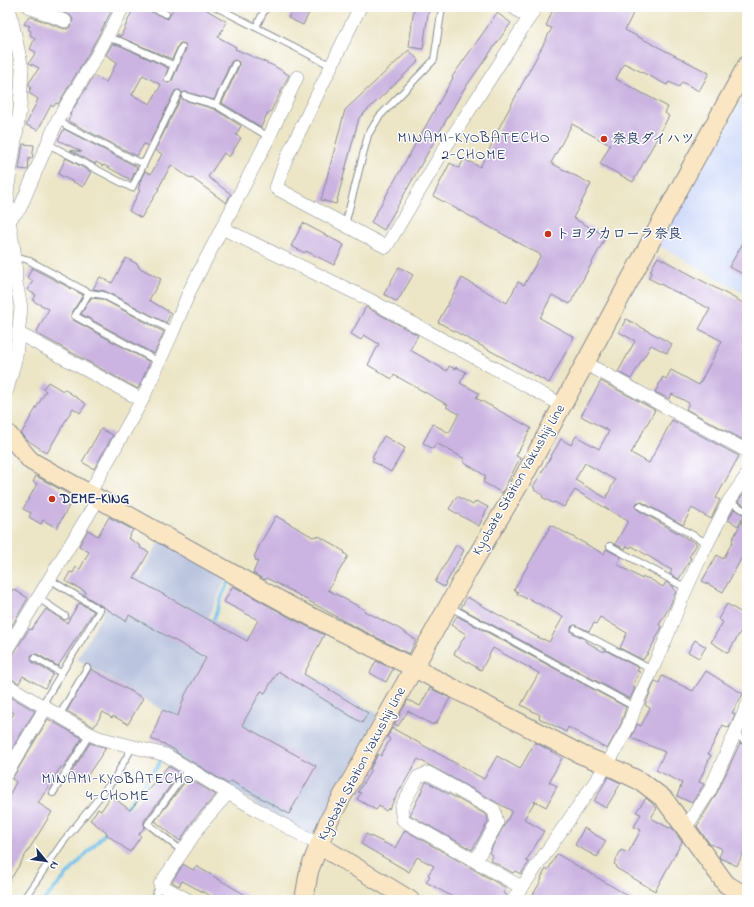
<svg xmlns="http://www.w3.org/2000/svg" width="754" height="907" viewBox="0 0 754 907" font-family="'Indie Flower','Klee One',sans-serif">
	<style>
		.built { fill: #cfdafa }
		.industrial { fill: #bac4de }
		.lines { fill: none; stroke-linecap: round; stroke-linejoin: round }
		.stream { stroke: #70c0eb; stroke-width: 3.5 }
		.building { fill: #cbb4e1; fill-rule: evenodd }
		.lane-casing { stroke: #848a92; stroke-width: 8 }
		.street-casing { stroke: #848a92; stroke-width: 14 }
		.secondary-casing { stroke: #848a92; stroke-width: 20 }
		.lane { stroke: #fff; stroke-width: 6 }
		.street { stroke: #fff; stroke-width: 13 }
		.secondary { stroke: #fbe6c4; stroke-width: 18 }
		.poi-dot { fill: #c8321e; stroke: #fff; stroke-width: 1.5 }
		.labels { text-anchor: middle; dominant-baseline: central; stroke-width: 3; stroke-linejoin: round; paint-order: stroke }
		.poi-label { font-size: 14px; font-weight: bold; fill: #1b2f5e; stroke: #fff; text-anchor: start }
		.street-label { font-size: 14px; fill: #1b2f5e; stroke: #fff }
		.neighbourhood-label { font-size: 15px; letter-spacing: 1px; fill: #1b2f5e; stroke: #fff }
	</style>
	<rect width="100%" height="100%" fill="#fff"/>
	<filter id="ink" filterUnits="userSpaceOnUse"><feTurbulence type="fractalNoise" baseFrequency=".025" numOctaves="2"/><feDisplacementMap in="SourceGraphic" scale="8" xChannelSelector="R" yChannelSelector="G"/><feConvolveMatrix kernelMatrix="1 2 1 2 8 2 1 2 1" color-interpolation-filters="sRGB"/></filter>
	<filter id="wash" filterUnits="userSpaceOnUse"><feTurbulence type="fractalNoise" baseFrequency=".012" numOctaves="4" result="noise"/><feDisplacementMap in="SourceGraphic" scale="16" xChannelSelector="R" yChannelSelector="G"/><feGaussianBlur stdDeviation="0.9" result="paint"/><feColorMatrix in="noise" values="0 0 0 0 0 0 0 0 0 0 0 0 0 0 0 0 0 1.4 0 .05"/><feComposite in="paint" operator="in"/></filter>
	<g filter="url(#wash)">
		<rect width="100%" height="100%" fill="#ece6c7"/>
		<polygon class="built" points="747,91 747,295 658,245"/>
		<polygon class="industrial" points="161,539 226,578 209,617 378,714 314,838 161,747 171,715 77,659 105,610 81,595 104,560 139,577"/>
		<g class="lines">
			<g class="stream">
				<polyline points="214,618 223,594 231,578"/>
				<polyline points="123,811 157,767 162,758"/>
				<polyline points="44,900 108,830"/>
			</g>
		</g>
		<g id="blocks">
			<g class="building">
				<polygon points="51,7 102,7 111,12 89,53 58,104 56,103 53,107 51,105 38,130 26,125 38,99 29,93 31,87 29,86 29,83 39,68 29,63 36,52 30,49 35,38 30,35 31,31 28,29 30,26 24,24 29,16 62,28 67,29 70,27 73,20 71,16"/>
				<path d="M 134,7 L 141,7 L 168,19 L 174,7 L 202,7 L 227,22 L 218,37 L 236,47 L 235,49 L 274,66 L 289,75 L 270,113 L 268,112 L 261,127 L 222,103 L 239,66 L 239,62 L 235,60 L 231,62 L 214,100 L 186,92 L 182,93 L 180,90 L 175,91 L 148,146 L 144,144 L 137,156 L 68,121 L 71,115 L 70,114 L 94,76 L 106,82 L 117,62 L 106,55 L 112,44 L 119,45 L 168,68 L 164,80 L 168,83 L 172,81 L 186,49 L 185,44 L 182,43 L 179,44 L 172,59 L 117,36 L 118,34 L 121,36 ZM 143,75 L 161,85 L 150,104 L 132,95 Z"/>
				<polygon points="294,7 312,7 303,25 288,18"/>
				<polygon points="414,7 429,7 423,49 409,47"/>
				<polygon points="554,7 636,7 625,30 709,73 699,91 682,82 679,87 669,82 667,85 624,63 616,79 668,107 665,113 669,116 633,182 600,164 610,145 572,124 551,163 591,184 573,218 606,236 570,304 552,295 540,318 574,337 549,383 438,322 462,278 507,303 518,282 524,285 541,255 433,196 450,163 459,168 464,159 480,167 493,142 492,141 552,28 546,26"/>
				<polygon points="497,13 511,23 462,92 384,230 371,222 453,78 452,77"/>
				<polygon points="409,50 419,61 359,118 336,204 321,200 345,110"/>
				<polygon points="181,98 184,100 214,109 241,126 236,135 241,138 229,157 224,153 208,177 231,194 226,203 192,178 191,179 171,165 158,189 159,189 141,218 129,211 140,190 138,189 140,185 139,184 145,171 151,174 162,154 155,150"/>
				<polygon points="64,129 137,167 131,180 104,165 103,166 96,162 95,164 70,150 82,152 58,140"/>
				<polygon points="23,144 34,145 32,159 29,158 28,170 19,169"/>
				<polygon points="66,158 91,172 83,187 58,174"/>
				<polygon points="303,223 344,245 334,265 306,251 305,253 291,246"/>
				<polygon points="747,236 747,276 729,267"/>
				<polygon points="658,257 747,305 747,442 686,409 689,403 672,394 669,399 655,392 663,377 666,379 671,370 699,385 722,341 699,329 710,309 648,278 652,272 650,271"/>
				<polygon points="126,258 139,265 138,267 161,279 149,300 171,313 166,323 105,291 93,289 100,277 112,283"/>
				<polygon points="399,267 413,275 397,302 384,294"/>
				<polygon points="32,268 83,295 71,314 71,318 73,320 150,362 138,389 36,333 49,309 33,301 36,295 27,290 33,281 27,278"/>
				<polygon points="91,298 102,299 164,332 154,354 81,314"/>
				<polygon points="366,307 418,335 410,350 447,371 449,366 455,369 456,367 466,372 460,383 479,393 476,398 531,428 516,456 520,458 502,493 483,482 486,476 463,462 465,459 436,443 433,449 423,443 433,424 449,433 459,414 446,407 448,405 394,375 392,379 368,365 379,344 364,335 361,340 351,334"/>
				<polygon points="626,319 672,344 667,353 651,345 631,379 618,372 635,341 619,332"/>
				<path d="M 601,381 L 655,410 L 631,453 L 649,463 L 672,420 L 739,456 L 716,498 L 720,500 L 711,519 L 692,508 L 683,525 L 642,502 L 638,502 L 636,504 L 636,508 L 638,510 L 697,544 L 689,557 L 691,558 L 679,579 L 670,574 L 672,570 L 666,567 L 632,546 L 630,548 L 627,546 L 625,549 L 615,544 L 628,521 L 575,490 L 564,507 L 554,502 L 553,503 L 542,497 L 543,495 L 534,490 L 535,488 L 533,487 L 561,439 L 571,445 L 576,436 L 599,449 L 609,431 L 581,416 ZM 585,463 L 615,480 L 606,498 L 575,480 Z"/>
				<polygon points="48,382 63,391 64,389 86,404 80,413 73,408 47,453 27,440 21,434 46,391 43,389"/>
				<polygon points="101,429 113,435 94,469 82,462"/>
				<polygon points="384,436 405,448 391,472 372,461 374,458 372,457"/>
				<polygon points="36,476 76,498 73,504 71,502 57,528 43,520 41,524 29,517 31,513 23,509 37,484 33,482"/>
				<polygon points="747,489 747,507 738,501"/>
				<polygon points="457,496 473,505 476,501 488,507 479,526 449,509"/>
				<polygon points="734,509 744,515 738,526 728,520"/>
				<polygon points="276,516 313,537 315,536 318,537 319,536 345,552 344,553 348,556 328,590 365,610 364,611 398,628 416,640 409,654 346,622 286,588 266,578 265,580 253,573 258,561 255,560 256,558 254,557 260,544"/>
				<polygon points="745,516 747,516 747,548 723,592 702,581 717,555 723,559 733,541 732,540"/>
				<polygon points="109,517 133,530 128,538 141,546 140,548 149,552 134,578 247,641 258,620 224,602 233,586 289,617 324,635 304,674 368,713 362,723 278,671 265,693 261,691 242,725 316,766 289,814 231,781 228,784 176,752 177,751 162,743 151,739 162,710 178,716 185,695 206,658 129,615 126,621 84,595 86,592 65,581 70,572 73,573 76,567 80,569 89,552 79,546 88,530 98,536"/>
				<polygon points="551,525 604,554 606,549 621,557 617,564 642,579 643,577 650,579 663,587 666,582 674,587 673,589 676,591 669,608 668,609 659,625 662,627 660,631 647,655 646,655 643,660 620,648 627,633 600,617 596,624 594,623 589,631 575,625 571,627 571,632 585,639 585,641 604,652 605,650 639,668 637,671 640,672 632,686 635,688 630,699 461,608 467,597 543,640 543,639 549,642 563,617 528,598 527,599 517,594 518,592 514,590"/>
				<polygon points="456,545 464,550 444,587 435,582"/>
				<polygon points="13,589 28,598 7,634 7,600"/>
				<polygon points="79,603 94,611 58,666 37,654 33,654 31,656 32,662 53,674 45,688 23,676 19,683 7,677 7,657 14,653 29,629 31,630 46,609 67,623"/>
				<polygon points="727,604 747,616 747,635 741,631 728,653 711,642 723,622 718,619"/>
				<polygon points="457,616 626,707 621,724 607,749 568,727 566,732 539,718 540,715 521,705 539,673 493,648 481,670 454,654 466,634 451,625"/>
				<polygon points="695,640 706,647 699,658 688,652"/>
				<polygon points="376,661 393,669 386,682 370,673"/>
				<polygon points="91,669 143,698 128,724 113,716 112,718 103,712 94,727 67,711"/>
				<polygon points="706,671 743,694 732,713 735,714 729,728 723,725 708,754 711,755 699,782 704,784 692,803 677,796 682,783 656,770 665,752 631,738 637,724 641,726 650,708 645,705 655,681 659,683 662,676 693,691"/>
				<polygon points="430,688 450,698 436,724 434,723 433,725 408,711 398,726 394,724 408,700 420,706"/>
				<polygon points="11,697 35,711 7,757 7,726 14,713 7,709 7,705"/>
				<polygon points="48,719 82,738 63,768 61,767 38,803 52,812 7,885 7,865 10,860 7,858 7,807 10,802 7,800 16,782 12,779"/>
				<polygon points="392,728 484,779 497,756 520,769 535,742 562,758 549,782 557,786 546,807 535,801 524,819 544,831 526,861 529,862 521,874 515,871 513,873 490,860 493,855 489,853 512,811 418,759 389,809 388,808 386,811 379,806 376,810 357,799 361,793 358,792 371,770 370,769 378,754 381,756 390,739 387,737"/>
				<polygon points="90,743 106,748 85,779 80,776 78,778 71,773"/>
				<polygon points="740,743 747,746 747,844 737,866 720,858 719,857 722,850 721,848 710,844 697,826 717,793"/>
				<polygon points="168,766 180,773 144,821 144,824 145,827 139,834 141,836 130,852 106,834 107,833 90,820 98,809 101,811 111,796 130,810"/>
				<polygon points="608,777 621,783 606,808 594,801"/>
				<polygon points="188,778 216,795 194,819 180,841 155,821"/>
				<polygon points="426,782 427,782 487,815 488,822 472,850 410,815"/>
				<polygon points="646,798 657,808 651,818 669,828 670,827 672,828 682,842 655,891 616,868 617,866 614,864 621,850 628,853 641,830 634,827 641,814 636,812"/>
				<polygon points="584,828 606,841 597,857 575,845"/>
				<polygon points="405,830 506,888 503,893 507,895 505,900 458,900 426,882 430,876 428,875 434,866 417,857 409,872 361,844 366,834 395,848"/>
				<polygon points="557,854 610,885 635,900 530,900 542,879 541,878 546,869 548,870"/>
				<polygon points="183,864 193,870 196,866 254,900 208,900 211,896 182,881 179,886 172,882"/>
			</g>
		</g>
	</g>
	<g filter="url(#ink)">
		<use href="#blocks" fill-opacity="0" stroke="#848a92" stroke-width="1"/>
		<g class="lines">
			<g class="lane-casing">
				<g id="lane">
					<polyline points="150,7 166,14"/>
					<polyline points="216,7 332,66"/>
					<polyline points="256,27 266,7"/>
					<polyline points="107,38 120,41 173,65"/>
					<polyline points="168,79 182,47"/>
					<polyline points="185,96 216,105 269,137"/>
					<polyline points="216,105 235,64"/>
					<polyline points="58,119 65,125 134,160 143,163"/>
					<polyline points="46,143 132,188 178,94"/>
					<polyline points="345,225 368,135 379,117 434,60 442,7"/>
					<polyline points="15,257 26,259 89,293 103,295 173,331"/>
					<polyline points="89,293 75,316 159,362"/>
					<polyline points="729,501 747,512"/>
					<polyline points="640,506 707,543"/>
					<polyline points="610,546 686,588"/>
					<polyline points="38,598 65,616"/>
					<polyline points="450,607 635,707"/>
					<polyline points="575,629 652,670"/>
					<polyline points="35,658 61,673"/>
					<polyline points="42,705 100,610 49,579"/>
					<polyline points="59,716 87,668"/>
					<polyline points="734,734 747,742"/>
					<polyline points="53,793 90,734"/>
					<polyline points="182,851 148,824 189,768"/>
					<polyline points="23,900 63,842 114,779 133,746"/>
					<polyline points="153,900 160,885"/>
				</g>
			</g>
			<g class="street-casing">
				<g id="street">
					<polyline points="29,7 65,21"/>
					<polyline points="360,7 286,159 276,188 386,247 443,151 529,18 513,7"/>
					<polyline points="529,18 536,7"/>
					<polyline points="9,220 20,208 58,119 96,57 123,7"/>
					<polyline points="222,228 368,299 562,405"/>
					<polyline points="18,333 142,400"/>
					<polyline points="585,363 747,451"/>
					<polyline points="7,390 16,356 21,307 16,282 15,257 9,220 7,192 20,109 22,68 9,7"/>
					<polyline points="89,494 142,400 173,331 190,290 269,137 297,77"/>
					<polyline points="7,649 98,499"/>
					<polyline points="7,685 90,734 99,738 166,755 228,793 319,845"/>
					<polyline points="7,773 46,707"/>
					<polyline points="686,827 710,790 747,706"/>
					<polyline points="476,860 497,823 494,810 428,773 418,777 401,808 403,820 521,887"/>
					<polyline points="188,900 160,885 201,824 228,793"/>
					<polyline points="513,900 607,765 628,727 635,707 665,641 680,603 701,556 729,501 747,475"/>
				</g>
			</g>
			<g class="secondary-casing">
				<g id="secondary">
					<polyline points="7,433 31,461 294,608 414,668 582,755 607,765 642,782 664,799 726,884 747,897"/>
					<polyline points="319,845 410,900"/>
					<polyline points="304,900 309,871 328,822 466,574 522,480 685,178 747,65"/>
				</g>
			</g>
			<use href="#lane" class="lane"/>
			<use href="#street" class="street"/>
			<use href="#secondary" class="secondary"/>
		</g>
	</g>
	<g class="poi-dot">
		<circle cx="604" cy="139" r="4"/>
		<circle cx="548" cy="234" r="4"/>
		<circle cx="52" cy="499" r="4"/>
	</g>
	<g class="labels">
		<g class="poi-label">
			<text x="612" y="139">奈良ダイハツ</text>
			<text x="556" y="234">トヨタカローラ奈良</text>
			<text x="60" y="499">DEME-KING</text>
		</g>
		<g class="street-label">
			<text transform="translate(519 480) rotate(-60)">Kyobate Station Yakushiji Line</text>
			<text transform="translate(362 764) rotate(-62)">Kyobate Station Yakushiji Line</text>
		</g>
		<g class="neighbourhood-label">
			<text x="474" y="138">MINAMI-KYOBATECHO<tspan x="474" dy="17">2-CHOME</tspan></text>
			<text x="118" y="779">MINAMI-KYOBATECHO<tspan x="118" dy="17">4-CHOME</tspan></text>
		</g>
	</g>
	<rect width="754" height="907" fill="none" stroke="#fff" stroke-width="24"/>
	<g transform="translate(46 861) rotate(119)" stroke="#ffffff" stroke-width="3" paint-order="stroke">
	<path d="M0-3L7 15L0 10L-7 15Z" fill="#1b2f5e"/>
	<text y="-6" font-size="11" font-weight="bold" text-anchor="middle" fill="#1b2f5e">N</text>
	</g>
</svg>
